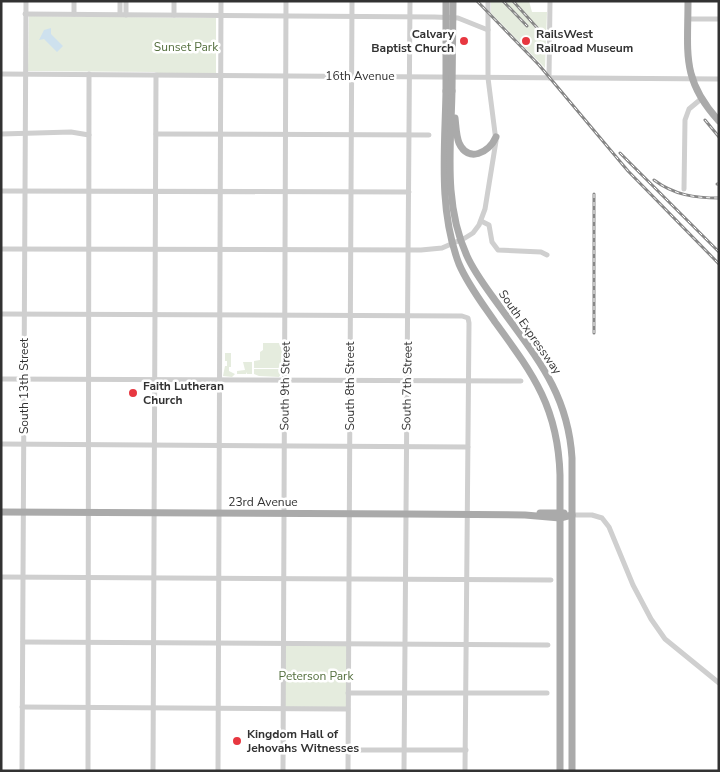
<svg xmlns="http://www.w3.org/2000/svg" width="720" height="772" viewBox="0 0 720 772" font-family="'Nunito Sans',sans-serif">
	<style>
		.green { fill: #e5ecde }
		.water { fill: #cee1ee }
		.lines { fill: none; stroke-linecap: round; stroke-linejoin: round }
		.minor { stroke: #cfcfcf; stroke-width: 5 }
		.major { stroke: #aaa; stroke-width: 7 }
		.rail-casing { stroke: #878787; stroke-width: 3 }
		.rail { stroke: #fff; stroke-width: 1; stroke-dasharray: 4; stroke-linecap: butt }
		.major-bridge { stroke: #aaa; stroke-width: 7 }
		.poi-dot { fill: #e73740; stroke: #fff; stroke-width: 2 }
		.labels { text-anchor: middle; dominant-baseline: central; stroke-width: 5; stroke-linejoin: round; paint-order: stroke }
		.poi-label { font-size: 12px; font-weight: bold; fill: #323232; stroke: #fff; text-anchor: start }
		.park-label { font-size: 12px; fill: #546f3e; stroke: #fff }
		.street-label { font-size: 12px; fill: #323232; stroke: #fff }
	</style>
	<rect width="100%" height="100%" fill="#fff"/>
	<g class="green">
		<polygon points="491,1 529,1 532,12 547,12 545,68 491,13"/>
		<polygon points="29,16 216,18 216,75 160,75 156,72 28,71"/>
		<polygon points="263,343 279,343 282,350 282,368 254,368 254,361 260,360 260,352 263,350"/>
		<polygon points="225,353 231,353 231,367 229,367 229,371 235,374 232,377 223,376 225,366 227,366 227,361 225,361"/>
		<polygon points="243,362 252,362 252,374 247,374 246,372 246,374 237,374 237,371 245,370"/>
		<polygon points="254,369 282,369 281,374 279,377 259,376 254,374"/>
		<polygon points="284,644 349,644 348,709 283,709"/>
	</g>
	<polygon class="water" points="51,28 51,34 63,46 57,52 44,39 39,40 44,30"/>
	<g class="lines">
		<g class="minor">
			<polyline points="74,1 74,14"/>
			<polyline points="25,14 435,17 458,18 488,30"/>
			<polyline points="120,14 120,1"/>
			<polyline points="126,15 126,1"/>
			<polyline points="174,15 174,1"/>
			<polyline points="688,19 719,19"/>
			<polyline points="1,74 719,79"/>
			<polyline points="549,78 550,1"/>
			<polyline points="1,134 71,132 89,135"/>
			<polyline points="156,134 429,135"/>
			<polyline points="684,189 685,120 689,109 701,99"/>
			<polyline points="1,191 409,192"/>
			<polyline points="481,221 489,225 492,242 498,250 541,252 547,255"/>
			<polyline points="1,249 421,250 442,248 465,238 473,233 479,225 485,209 496,141 488,78 488,1"/>
			<polyline points="1,314 462,316 468,318 469,323 465,771"/>
			<polyline points="1,379 521,381"/>
			<polyline points="1,444 468,447"/>
			<polyline points="572,515 592,515 602,518 609,527 633,585 651,619 665,639 719,683"/>
			<polyline points="1,577 551,580"/>
			<polyline points="23,642 548,645"/>
			<polyline points="348,693 547,693"/>
			<polyline points="22,707 348,709"/>
			<polyline points="348,750 466,750"/>
			<polyline points="22,771 26,1"/>
			<polyline points="88,771 89,74"/>
			<polyline points="153,771 156,75"/>
			<polyline points="218,771 221,1"/>
			<polyline points="283,771 286,1"/>
			<polyline points="348,771 352,1"/>
			<polyline points="404,771 410,1"/>
		</g>
		<g class="major">
			<path d="M 688,1 C 688,53 681,80 719,121"/>
			<path d="M 446,91 C 445,149 438,209 459,264 C 468,285 482,303 495,322 C 533,374 558,407 560,475 L 560,771"/>
			<path d="M 452,91 C 451,146 443,204 467,256 C 475,274 488,290 500,307 C 536,357 568,393 572,458 L 572,771"/>
			<path d="M 455,118 C 456,126 456,135 459,143 C 468,163 489,153 496,137"/>
			<polyline points="1,512 406,514 525,515 560,518 572,515"/>
			<polyline points="540,513 564,513"/>
		</g>
		<g class="rail-casing">
			<g id="rail">
				<polyline points="477,1 539,65 628,171 719,264"/>
				<polyline points="503,1 527,26"/>
				<polyline points="513,1 540,31"/>
				<polyline points="705,120 719,137"/>
				<polyline points="620,153 719,252"/>
				<path d="M 654,180 C 674,195 695,198 719,198"/>
				<polyline points="717,184 719,184"/>
				<polyline points="594,194 594,333"/>
			</g>
		</g>
		<use href="#rail" class="rail"/>
		<g class="major-bridge">
			<polyline points="446,91 446,1"/>
			<polyline points="452,91 453,1"/>
		</g>
	</g>
	<g class="poi-dot">
		<circle cx="464" cy="41" r="5"/>
		<circle cx="526" cy="41" r="5"/>
		<circle cx="133" cy="393" r="5"/>
		<circle cx="237" cy="741" r="5"/>
	</g>
	<g class="labels">
		<g class="poi-label">
			<text x="454" y="34" text-anchor="end">Calvary<tspan x="454" dy="14">Baptist Church</tspan></text>
			<text x="536" y="34">RailsWest<tspan x="536" dy="14">Railroad Museum</tspan></text>
			<text x="143" y="386">Faith Lutheran<tspan x="143" dy="14">Church</tspan></text>
			<text x="247" y="734">Kingdom Hall of<tspan x="247" dy="14">Jehovahs Witnesses</tspan></text>
		</g>
		<g class="park-label">
			<text x="186" y="47">Sunset Park</text>
			<text x="316" y="676">Peterson Park</text>
		</g>
		<g class="street-label">
			<text x="360" y="76">16th Avenue</text>
			<text transform="translate(530 332) rotate(55)">South Expressway</text>
			<text transform="translate(24 386) rotate(-90)">South 13th Street</text>
			<text transform="translate(285 386) rotate(-89)">South 9th Street</text>
			<text transform="translate(350 386) rotate(-90)">South 8th Street</text>
			<text transform="translate(407 386) rotate(-89)">South 7th Street</text>
			<text x="263" y="502">23rd Avenue</text>
		</g>
	</g>
	<rect width="720" height="772" fill="none" stroke="#323232" stroke-width="5"/>
</svg>
